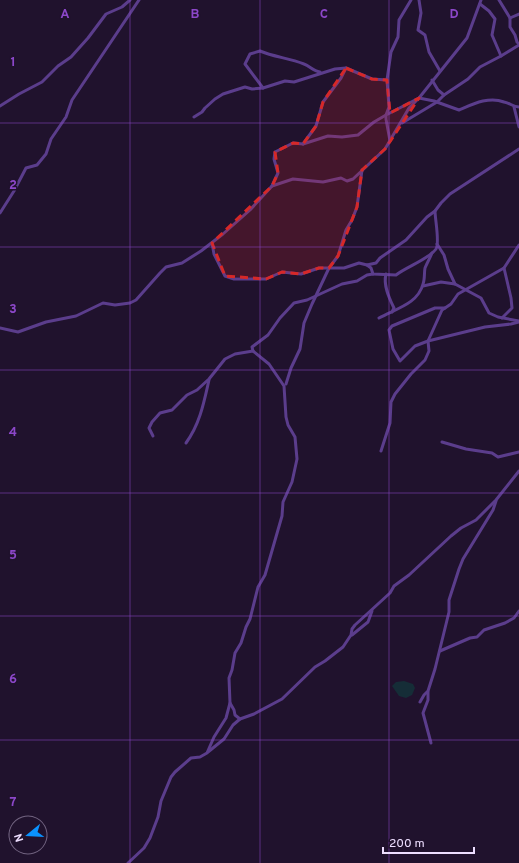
<svg xmlns="http://www.w3.org/2000/svg" width="519" height="863" viewBox="0 0 519 863" font-family="Overpass,sans-serif">
	<style>
		.green { fill: #152d37 }
		.lines { fill: none; stroke-linecap: round; stroke-linejoin: round }
		.street { stroke: #5b3d8c; stroke-width: 3 }
		.marked { fill: #d62828; fill-opacity: 0.2; stroke: #d62828; stroke-width: 3; stroke-dasharray: 8 5; stroke-linejoin: round }
		.grid { fill: none; stroke: #8c47c9; stroke-width: 1; stroke-opacity: 0.55 }
		.grid-label { font-size: 13px; text-anchor: middle; font-weight: bold; fill: #8c47c9; stroke: #20122d; stroke-width: 3; stroke-linejoin: round; paint-order: stroke }
	</style>
	<rect width="100%" height="100%" fill="#20122d"/>
	<polygon class="green" points="404,681 413,684 415,688 412,695 406,698 399,696 392,686 396,682"/>
	<g class="lines">
		<g class="street">
			<polyline points="419,0 421,13 418,30 425,35 429,52 440,71"/>
			<polyline points="499,0 510,18 510,27 515,35 517,42 519,44"/>
			<polyline points="480,4 489,11 495,19 492,35 501,56"/>
			<polyline points="510,18 519,14"/>
			<polyline points="432,80 438,90 444,95 468,79 480,67 501,56 519,45"/>
			<path d="M 263,88 L 245,64 L 250,54 L 260,51 C 274,57 289,58 304,64 C 310,66 313,71 320,72"/>
			<polyline points="0,106 19,94 42,82 58,66 71,57 88,38 106,14 122,7 130,0"/>
			<polyline points="514,107 519,127"/>
			<polyline points="194,117 202,112 205,108 215,99 223,94 245,87 252,89 263,88 285,81 294,82 335,69 346,68 372,79 387,80"/>
			<polyline points="402,123 437,102 444,95"/>
			<path d="M 390,141 L 386,119 L 386,115 L 419,98 L 434,101 L 459,110 C 473,104 489,96 504,102 C 510,103 513,107 519,107"/>
			<polyline points="303,144 316,126 323,102 341,78 346,68"/>
			<polyline points="272,186 278,173 274,159 275,152 293,143 303,144 328,136 342,137 358,135 374,122 386,115 389,107 387,80 391,52 398,37 399,20 411,0"/>
			<polyline points="0,213 14,191 26,168 37,165 46,154 51,139 66,117 72,100 139,0"/>
			<path d="M 212,243 L 214,254 L 225,276 L 234,279 L 266,279 L 282,272 L 301,274 L 319,268 L 344,268 L 359,263 L 367,265 L 371,268 L 373,274 L 396,275 C 406,267 429,259 436,249 C 440,243 435,219 435,211"/>
			<polyline points="437,244 444,255 448,269 455,284 481,298 489,313 498,317 519,321"/>
			<polyline points="367,265 376,263 380,258 406,240 427,217 435,211 441,203 450,194 519,149"/>
			<path d="M 386,274 C 383,285 389,298 394,308 L 392,312"/>
			<polyline points="423,286 441,282 455,284"/>
			<polyline points="445,308 435,308 392,326 389,330 393,349 400,361 415,346 428,341 485,327 511,324 519,322"/>
			<path d="M 379,318 C 395,309 418,304 423,284 C 425,279 424,273 425,268 C 427,263 430,258 432,253"/>
			<polyline points="502,318 512,308 511,298 504,268"/>
			<polyline points="0,328 18,332 46,322 76,316 103,303 115,305 130,303 136,300 160,273 166,267 182,263 201,251 223,234 250,210 272,186 293,179 323,182 341,178 347,181 353,179 385,149 409,108 419,98 467,38 481,0"/>
			<polyline points="286,384 291,368 300,349 304,323 312,304 329,268 338,256 346,230 352,220 357,207 362,170"/>
			<polyline points="153,436 149,428 152,422 160,413 172,410 187,395 197,390 209,379 225,359 235,354 253,351"/>
			<polyline points="442,442 466,449 492,453 498,457 519,452"/>
			<path d="M 186,443 C 200,424 204,402 209,380"/>
			<polyline points="381,451 390,423 391,402 395,394 411,374 425,360 429,351 428,341 442,310 451,304 458,294 504,268 519,245"/>
			<polyline points="352,635 368,622 372,611"/>
			<polyline points="440,651 470,638 477,637 484,630 505,623 514,618 519,611"/>
			<polyline points="428,692 428,700 423,713 431,743"/>
			<polyline points="420,702 424,695 428,691 435,669 449,612 449,600 459,569 463,559 493,510 496,501"/>
			<polyline points="230,703 234,710 235,715 240,719"/>
			<polyline points="208,752 224,739 233,725 240,719 254,714 282,699 315,667 325,661 343,647 351,635 352,629 355,625 390,593 394,586 409,575 451,536 461,528 476,520 496,500 519,471"/>
			<polyline points="128,863 144,848 150,838 158,817 161,801 171,777 175,772 191,758 200,757 207,753 214,737 226,718 230,703 229,678 232,670 235,653 241,643 246,627 250,619 258,587 265,575 282,516 283,502 292,482 297,459 295,437 288,425 286,417 284,386 269,364 253,351 252,347 268,335 280,318 294,303 307,300 342,284 357,281 367,275 373,274"/>
		</g>
	</g>
	<path class="marked" d="M 346,68 L 372,79 L 387,80 L 390,113 L 419,98 L 385,149 L 362,170 L 357,207 L 338,256 L 329,268 L 319,268 L 301,274 L 282,272 L 266,279 L 225,276 L 212,243 L 272,186 L 278,173 L 275,152 L 293,143 L 303,144 L 316,126 L 323,102 Z"/>
	<path class="grid" d="M 130,0 L 130,863M 260,0 L 260,863M 389,0 L 389,863M 0,123 L 519,123M 0,247 L 519,247M 0,370 L 519,370M 0,493 L 519,493M 0,616 L 519,616M 0,740 L 519,740"/>
	<g class="grid-label">
		<text x="65" y="18">A</text>
		<text x="195" y="18">B</text>
		<text x="324" y="18">C</text>
		<text x="454" y="18">D</text>
		<text x="13" y="66">1</text>
		<text x="13" y="189">2</text>
		<text x="13" y="313">3</text>
		<text x="13" y="436">4</text>
		<text x="13" y="559">5</text>
		<text x="13" y="683">6</text>
		<text x="13" y="806">7</text>
	</g>
	<g transform="translate(28 835) rotate(252)"><circle r="19" fill="#20122d" stroke="#726481"/>
	<path d="M0-3L7 15L0 10L-7 15Z" fill="#0a92ff"/>
	<text y="-6" font-size="11" font-weight="bold" text-anchor="middle" fill="#eddeff">N</text>
	</g>
	<path d="M383 847v6h91v-6" fill="none" stroke="#eddeff" stroke-width="2"/>
	<text x="389" y="847" font-size="12" fill="#eddeff" stroke="#20122d" stroke-width="3" paint-order="stroke">200 m</text>
</svg>
